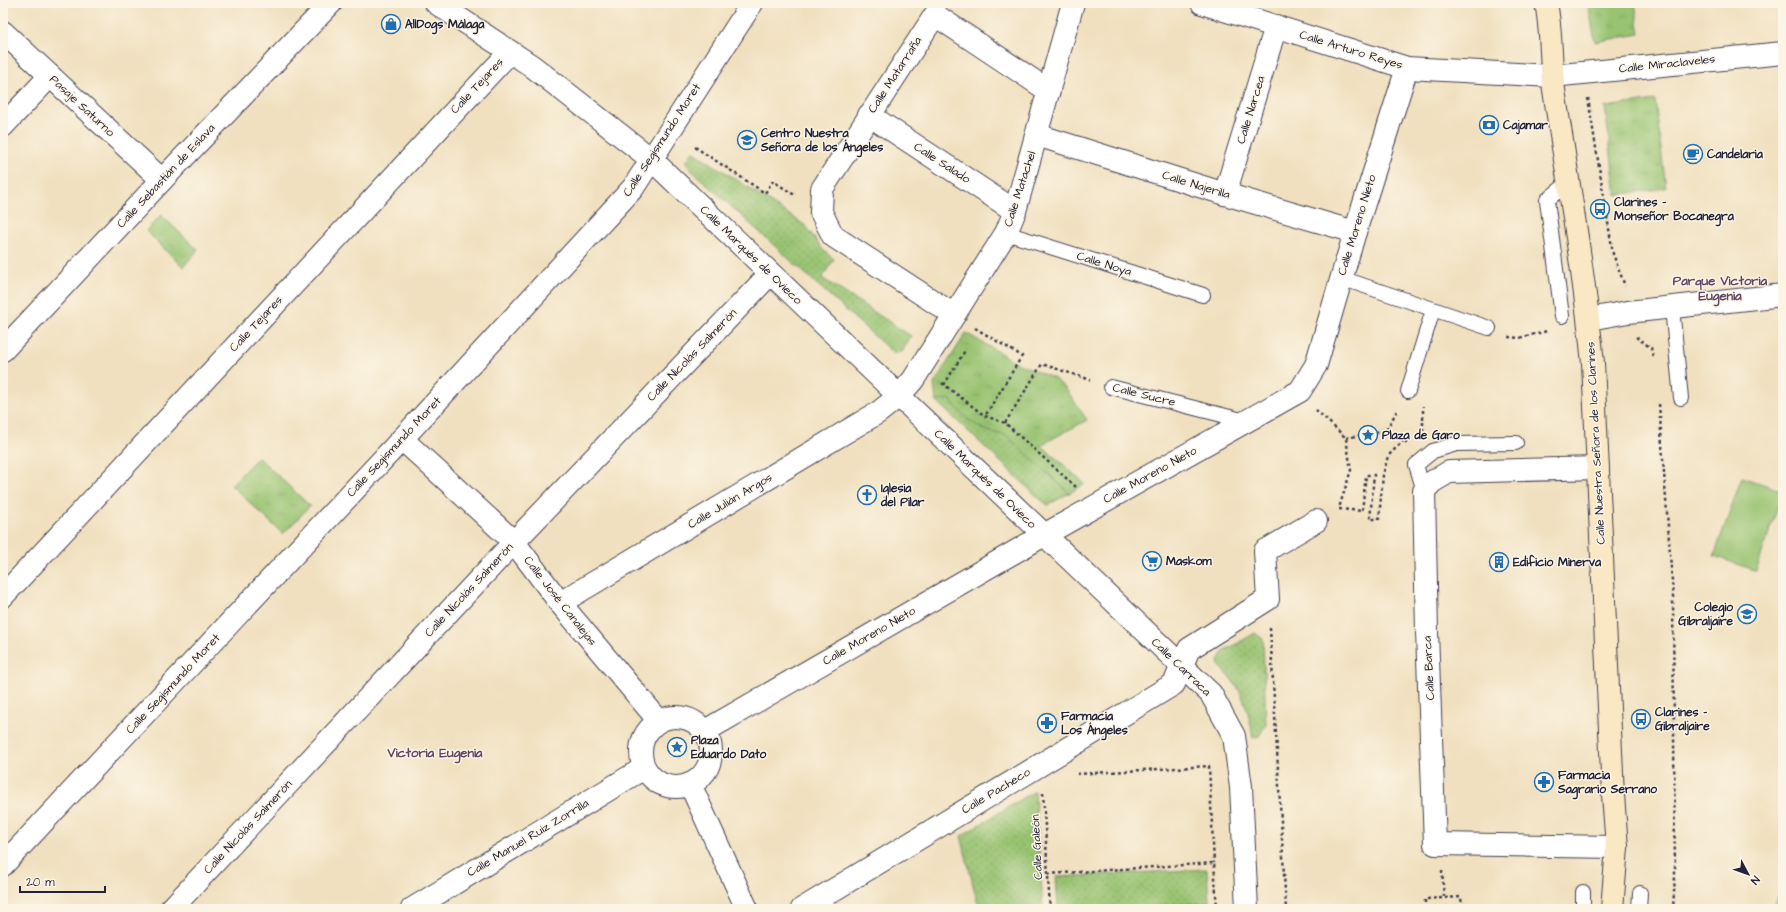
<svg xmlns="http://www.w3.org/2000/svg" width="1786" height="912" viewBox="0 0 1786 912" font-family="'Architects Daughter',sans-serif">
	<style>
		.grass { fill: url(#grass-tufts); stroke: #5d7256 }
		.garden { fill: url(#garden-dots); stroke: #5d7256 }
		.pitch { fill: #98c371; stroke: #5d7256 }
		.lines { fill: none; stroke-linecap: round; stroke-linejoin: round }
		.service-casing { stroke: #413e4f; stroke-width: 16 }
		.minor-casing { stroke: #413e4f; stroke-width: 24 }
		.secondary-casing { stroke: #413e4f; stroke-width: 24 }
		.path { stroke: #413e4f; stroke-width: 2.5; stroke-dasharray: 3 3; stroke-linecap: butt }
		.service { stroke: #fff; stroke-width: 14 }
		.minor { stroke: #fff; stroke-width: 22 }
		.secondary { stroke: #fae7c3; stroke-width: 22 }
		.labels { text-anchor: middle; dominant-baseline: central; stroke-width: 3; stroke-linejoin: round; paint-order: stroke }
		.poi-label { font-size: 12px; font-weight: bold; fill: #22223b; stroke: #fcf5e5; text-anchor: start }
		.street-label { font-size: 12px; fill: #22223b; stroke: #fcf5e5 }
		.neighbourhood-label { font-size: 13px; font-weight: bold; fill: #604767; stroke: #fcf5e5 }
	</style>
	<defs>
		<pattern id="grass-tufts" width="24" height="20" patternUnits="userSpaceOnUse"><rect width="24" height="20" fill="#98c371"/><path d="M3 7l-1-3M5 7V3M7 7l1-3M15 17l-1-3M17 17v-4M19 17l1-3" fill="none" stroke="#83a763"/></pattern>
		<pattern id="garden-dots" width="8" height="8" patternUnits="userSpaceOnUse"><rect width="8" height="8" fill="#98c371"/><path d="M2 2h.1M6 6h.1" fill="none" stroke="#83a763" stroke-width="1.8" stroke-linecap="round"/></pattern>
	</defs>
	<rect width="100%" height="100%" fill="#fcf5e5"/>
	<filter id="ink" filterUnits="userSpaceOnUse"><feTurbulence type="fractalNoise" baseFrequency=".025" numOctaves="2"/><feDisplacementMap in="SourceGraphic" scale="8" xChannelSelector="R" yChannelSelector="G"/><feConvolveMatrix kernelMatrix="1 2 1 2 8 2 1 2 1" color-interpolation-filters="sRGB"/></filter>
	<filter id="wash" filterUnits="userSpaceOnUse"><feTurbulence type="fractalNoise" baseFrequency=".012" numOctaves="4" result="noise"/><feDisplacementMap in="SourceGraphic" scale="16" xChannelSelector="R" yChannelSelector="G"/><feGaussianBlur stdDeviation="0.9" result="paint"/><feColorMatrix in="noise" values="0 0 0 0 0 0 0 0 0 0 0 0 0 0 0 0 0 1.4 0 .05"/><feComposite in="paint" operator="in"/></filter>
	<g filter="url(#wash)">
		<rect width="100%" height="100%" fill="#f0e0bf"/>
		<g class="grass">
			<polygon points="1588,3 1635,3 1640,34 1595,42"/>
			<polygon points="1655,100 1666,188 1616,195 1605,107"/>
			<polygon points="161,215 198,250 183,267 146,231"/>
			<polygon points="966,333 1019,364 1055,379 1066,389 1087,420 1041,445 1085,484 1048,505 936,401 934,384"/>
			<polygon points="258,457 310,506 283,534 231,485"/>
		</g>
		<g class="garden">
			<polygon points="693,151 806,226 823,250 834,259 822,278 911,336 902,352 893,353 692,171 686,162"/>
			<path d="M 950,399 C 965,420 981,432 1006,435 L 1069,493 L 1048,505 L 1040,499 L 936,401 Z"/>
			<path d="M 1255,633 L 1263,639 L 1266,725 L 1259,736 L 1253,738 C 1247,703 1243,690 1218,664 L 1223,652 Z"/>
			<polygon points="1035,791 1043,909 979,909 961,836"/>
			<polygon points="1207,869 1209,903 1096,909 1058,909 1056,877"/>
		</g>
		<g class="pitch">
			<polygon points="1742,477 1783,491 1756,571 1714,556"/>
			<polygon points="1783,889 1783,909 1771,909"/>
		</g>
	</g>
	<g filter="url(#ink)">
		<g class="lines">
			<g class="service-casing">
				<g id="service">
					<polyline points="1006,233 1203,295"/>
					<polyline points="1341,278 1489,328"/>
					<polyline points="1672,308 1681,398"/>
					<polyline points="1562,316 1547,200 1568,183"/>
					<polyline points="1111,387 1246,421"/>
					<polyline points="1408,391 1433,310"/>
					<polyline points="1424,491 1416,465 1433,451 1456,444 1516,443"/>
					<polyline points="1583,909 1583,892"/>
					<polyline points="1639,909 1640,893"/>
				</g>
			</g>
			<g class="minor-casing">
				<g id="minor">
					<polyline points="436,3 532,66 651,159 1211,694 1234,736 1241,787 1247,909"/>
					<polyline points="1202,3 1407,68 1552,76 1783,53"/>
					<polyline points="3,32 162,180"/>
					<polyline points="869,115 1015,211"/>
					<polyline points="3,126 50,76"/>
					<polyline points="1037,135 1225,194 1355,232"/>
					<polyline points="1225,194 1276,26"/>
					<polyline points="954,315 833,236 821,212 822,189 935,15 1049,91"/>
					<polyline points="1589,319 1628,312 1783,295"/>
					<polyline points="3,350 162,180 331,3"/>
					<polyline points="402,439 514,542 560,603 659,721"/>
					<polyline points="1598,468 1449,472 1432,482 1424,491 1427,632 1435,844 1617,847"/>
					<polyline points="3,596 510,52"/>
					<polyline points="560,603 879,412 899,396 913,380 1006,233 1015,211 1073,3"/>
					<circle cx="676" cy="752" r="35"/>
					<polyline points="705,731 1044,535 1300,391 1316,365 1355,232 1407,68"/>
					<polyline points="690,784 747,909"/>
					<polyline points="3,865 402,439 633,188 752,3"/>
					<polyline points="171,909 514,542 770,274"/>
					<polyline points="412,909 644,768"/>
					<polyline points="802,909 1174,684 1189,649 1268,599 1265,551 1316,521"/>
				</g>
			</g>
			<g class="secondary-casing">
				<path id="secondary" d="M 1546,3 C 1552,32 1550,61 1554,90 C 1568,181 1584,272 1593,363 L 1613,795 L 1617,847 L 1612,909"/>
			</g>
			<g class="path">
				<polyline points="1588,98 1613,254 1625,286"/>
				<polyline points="695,147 765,193 773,181 796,196"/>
				<polyline points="975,328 1022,356 985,416"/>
				<polyline points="1508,337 1519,338 1547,331"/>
				<polyline points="1636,337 1651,348 1653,356"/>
				<polyline points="942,383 985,416 1005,423 1076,487"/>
				<polyline points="944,385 966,349"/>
				<polyline points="1659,404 1673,594 1675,876 1673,909"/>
				<polyline points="1316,410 1346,438 1351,470 1339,508"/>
				<polyline points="1005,423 1042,364 1091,380"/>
				<polyline points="1423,431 1423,406"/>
				<polyline points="1346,438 1386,430 1397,411"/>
				<polyline points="1339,509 1362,511 1366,475 1374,475 1370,519 1379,519 1383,475 1388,456 1405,439 1407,444"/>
				<polyline points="1270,628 1286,909"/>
				<polyline points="1077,774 1209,766 1214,863"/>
				<polyline points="1043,793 1050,909"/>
				<polyline points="1442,870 1444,897"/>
				<polyline points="1048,874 1214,863 1217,909"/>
				<polyline points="1425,909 1425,899 1461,897 1462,909"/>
			</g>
			<use href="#service" class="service"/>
			<use href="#minor" class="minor"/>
			<use href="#secondary" class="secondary"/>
		</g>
	</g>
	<defs>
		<g id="shop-ring" transform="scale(1)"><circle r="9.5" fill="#fcf5e5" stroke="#1f6fb2" stroke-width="1.5"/><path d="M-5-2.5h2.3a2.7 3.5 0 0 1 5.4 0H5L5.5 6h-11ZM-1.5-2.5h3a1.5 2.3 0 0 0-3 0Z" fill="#1f6fb2"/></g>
		<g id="bank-ring" transform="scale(1)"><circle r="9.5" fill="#fcf5e5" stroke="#1f6fb2" stroke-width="1.5"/><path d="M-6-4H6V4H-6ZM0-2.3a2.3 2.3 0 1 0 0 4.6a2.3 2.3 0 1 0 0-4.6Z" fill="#1f6fb2"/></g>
		<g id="university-ring" transform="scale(1)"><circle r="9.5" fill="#fcf5e5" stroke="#1f6fb2" stroke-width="1.5"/><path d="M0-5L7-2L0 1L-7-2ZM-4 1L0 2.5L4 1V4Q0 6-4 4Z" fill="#1f6fb2"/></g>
		<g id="cafe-ring" transform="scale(1)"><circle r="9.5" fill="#fcf5e5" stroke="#1f6fb2" stroke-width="1.5"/><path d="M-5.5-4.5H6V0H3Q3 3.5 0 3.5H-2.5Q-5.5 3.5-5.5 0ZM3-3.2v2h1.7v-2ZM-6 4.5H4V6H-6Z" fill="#1f6fb2"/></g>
		<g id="bus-ring" transform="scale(1)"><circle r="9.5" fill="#fcf5e5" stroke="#1f6fb2" stroke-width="1.5"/><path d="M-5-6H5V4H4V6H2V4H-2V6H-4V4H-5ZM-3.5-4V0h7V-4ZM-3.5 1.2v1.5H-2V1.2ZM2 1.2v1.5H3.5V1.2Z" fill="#1f6fb2"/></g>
		<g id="sight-ring" transform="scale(1)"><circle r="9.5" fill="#fcf5e5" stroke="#1f6fb2" stroke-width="1.5"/><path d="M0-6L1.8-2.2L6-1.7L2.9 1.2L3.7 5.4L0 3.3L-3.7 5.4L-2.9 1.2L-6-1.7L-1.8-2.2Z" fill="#1f6fb2"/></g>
		<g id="church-ring" transform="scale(1)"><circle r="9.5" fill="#fcf5e5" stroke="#1f6fb2" stroke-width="1.5"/><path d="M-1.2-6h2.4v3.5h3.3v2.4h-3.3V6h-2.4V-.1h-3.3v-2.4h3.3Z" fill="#1f6fb2"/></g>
		<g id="supermarket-ring" transform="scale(1)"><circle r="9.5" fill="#fcf5e5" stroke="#1f6fb2" stroke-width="1.5"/><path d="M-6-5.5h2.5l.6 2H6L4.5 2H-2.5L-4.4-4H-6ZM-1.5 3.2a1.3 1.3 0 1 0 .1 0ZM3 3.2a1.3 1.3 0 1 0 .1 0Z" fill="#1f6fb2"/></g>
		<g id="building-ring" transform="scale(1)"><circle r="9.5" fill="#fcf5e5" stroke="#1f6fb2" stroke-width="1.5"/><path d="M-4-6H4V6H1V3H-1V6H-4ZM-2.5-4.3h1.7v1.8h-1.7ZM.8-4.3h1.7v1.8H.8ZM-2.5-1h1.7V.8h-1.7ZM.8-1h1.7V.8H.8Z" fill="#1f6fb2"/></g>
		<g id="school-ring" transform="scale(1)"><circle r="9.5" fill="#fcf5e5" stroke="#1f6fb2" stroke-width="1.5"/><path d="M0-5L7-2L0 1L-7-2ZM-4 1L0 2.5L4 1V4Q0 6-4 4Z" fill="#1f6fb2"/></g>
		<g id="pharmacy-ring" transform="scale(1)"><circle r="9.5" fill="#fcf5e5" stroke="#1f6fb2" stroke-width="1.5"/><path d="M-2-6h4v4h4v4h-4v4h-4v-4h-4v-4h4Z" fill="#1f6fb2"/></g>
	</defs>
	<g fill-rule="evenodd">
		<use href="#shop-ring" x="391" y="24"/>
		<use href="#bank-ring" x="1489" y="125"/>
		<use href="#university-ring" x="747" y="140"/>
		<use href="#cafe-ring" x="1693" y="154"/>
		<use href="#bus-ring" x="1600" y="209"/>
		<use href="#sight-ring" x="1368" y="435"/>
		<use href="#church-ring" x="867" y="495"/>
		<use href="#supermarket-ring" x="1152" y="561"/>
		<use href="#building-ring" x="1499" y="562"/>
		<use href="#school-ring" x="1747" y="614"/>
		<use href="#bus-ring" x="1641" y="719"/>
		<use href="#pharmacy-ring" x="1047" y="723"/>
		<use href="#sight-ring" x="677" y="747"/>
		<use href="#pharmacy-ring" x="1544" y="782"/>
	</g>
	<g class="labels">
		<g class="poi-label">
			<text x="405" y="24">AllDogs Málaga</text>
			<text x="1503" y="125">Cajamar</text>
			<text x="761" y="133">Centro Nuestra<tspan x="761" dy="14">Señora de los Ángeles</tspan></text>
			<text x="1707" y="154">Candelaria</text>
			<text x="1614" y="202">Clarines -<tspan x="1614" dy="14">Monseñor Bocanegra</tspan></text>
			<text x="1382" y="435">Plaza de Garo</text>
			<text x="881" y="488">Iglesia<tspan x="881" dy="14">del Pilar</tspan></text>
			<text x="1166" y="561">Maskom</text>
			<text x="1513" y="562">Edificio Minerva</text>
			<text x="1733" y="607" text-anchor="end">Colegio<tspan x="1733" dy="14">Gibraljaire</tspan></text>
			<text x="1655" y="712">Clarines -<tspan x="1655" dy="14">Gibraljaire</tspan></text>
			<text x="1061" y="716">Farmacia<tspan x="1061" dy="14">Los Ángeles</tspan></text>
			<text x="691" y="740">Plaza<tspan x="691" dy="14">Eduardo Dato</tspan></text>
			<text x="1558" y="775">Farmacia<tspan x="1558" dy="14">Sagrario Serrano</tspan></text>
		</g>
		<g class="street-label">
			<text transform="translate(1351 50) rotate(17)">Calle Arturo Reyes</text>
			<text transform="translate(1667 64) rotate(-6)">Calle Miraclaveles</text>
			<text transform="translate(895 75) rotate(-57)">Calle Matarraña</text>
			<text transform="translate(477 86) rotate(-47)">Calle Tejares</text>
			<text transform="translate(82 106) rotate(43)">Pasaje Saturno</text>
			<text transform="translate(1251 110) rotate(-73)">Calle Narcea</text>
			<text transform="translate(662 140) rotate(-57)">Calle Segismundo Moret</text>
			<text transform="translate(942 163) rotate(33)">Calle Salado</text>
			<text transform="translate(166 176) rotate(-47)">Calle Sebastián de Eslava</text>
			<text transform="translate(1196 185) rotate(17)">Calle Najerilla</text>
			<text transform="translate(1020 189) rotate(-72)">Calle Matachel</text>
			<text transform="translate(1357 225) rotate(-73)">Calle Moreno Nieto</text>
			<text transform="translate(751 255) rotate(44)">Calle Marqués de Ovieco</text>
			<text transform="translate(1104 264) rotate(17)">Calle Noya</text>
			<text transform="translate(256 324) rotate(-47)">Calle Tejares</text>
			<text transform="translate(692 355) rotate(-46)">Calle Nicolás Salmerón</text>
			<text transform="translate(1144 395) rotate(14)">Calle Sucre</text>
			<text transform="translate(1596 443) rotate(-93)">Calle Nuestra Señora de los Clarines</text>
			<text transform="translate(394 447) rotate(-47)">Calle Segismundo Moret</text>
			<text transform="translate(1150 475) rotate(-29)">Calle Moreno Nieto</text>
			<text transform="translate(985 479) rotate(44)">Calle Marqués de Ovieco</text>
			<text transform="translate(730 501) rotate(-31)">Calle Julián Argos</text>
			<text transform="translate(469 590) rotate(-47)">Calle Nicolás Salmerón</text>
			<text transform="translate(560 601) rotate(52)">Calle José Canalejas</text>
			<text transform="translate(869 636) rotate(-30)">Calle Moreno Nieto</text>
			<text transform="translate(1181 667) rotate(44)">Calle Carraca</text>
			<text transform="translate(1429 668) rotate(-93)">Calle Barca</text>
			<text transform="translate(173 684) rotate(-47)">Calle Segismundo Moret</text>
			<text transform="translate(996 791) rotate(-31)">Calle Pacheco</text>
			<text transform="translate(248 827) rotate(-47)">Calle Nicolás Salmerón</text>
			<text transform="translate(528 838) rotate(-31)">Calle Manuel Ruiz Zorrilla</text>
			<text transform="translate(1037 847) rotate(-93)">Calle Galeón</text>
		</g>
		<g class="neighbourhood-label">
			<text x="1720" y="281">Parque Victoria<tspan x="1720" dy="15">Eugenia</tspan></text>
			<text x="435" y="753">Victoria Eugenia</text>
		</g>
	</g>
	<rect width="1786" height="912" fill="none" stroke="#fcf5e5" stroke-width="16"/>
	<g transform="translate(1748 874) rotate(131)" stroke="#fcf5e5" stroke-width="3" paint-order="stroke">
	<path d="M0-3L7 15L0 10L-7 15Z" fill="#22223b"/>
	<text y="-6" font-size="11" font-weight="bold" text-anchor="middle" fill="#22223b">N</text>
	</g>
	<path d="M20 886v6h85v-6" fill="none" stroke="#22223b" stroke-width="2"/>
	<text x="26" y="886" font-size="12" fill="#22223b" stroke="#fcf5e5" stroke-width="3" paint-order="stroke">20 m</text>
</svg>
